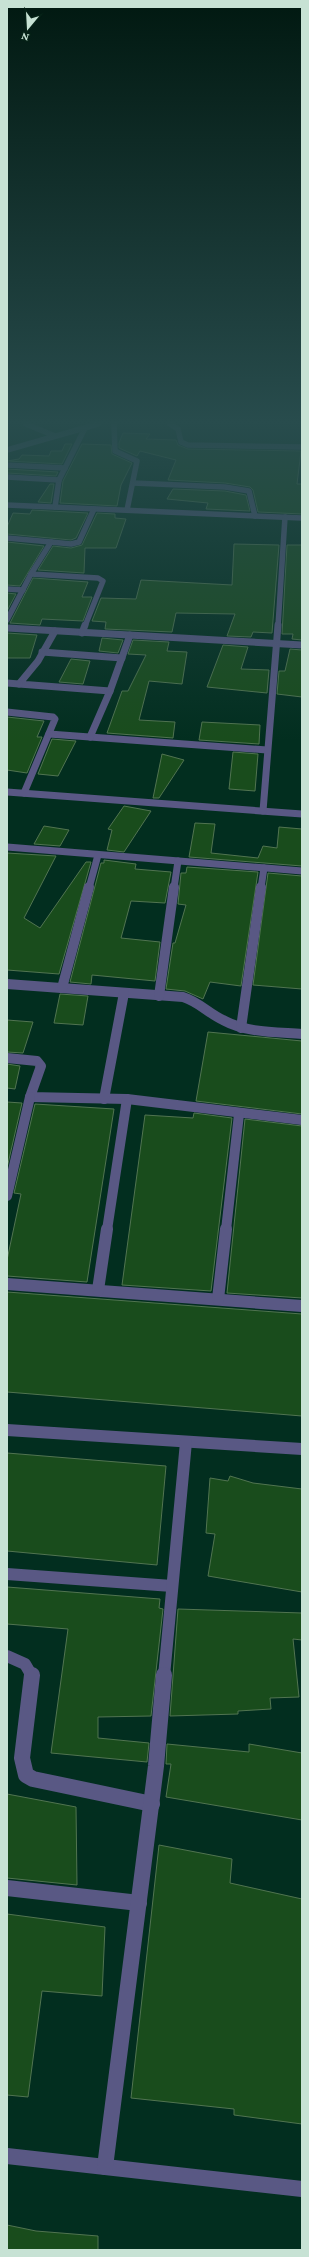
<svg xmlns="http://www.w3.org/2000/svg" width="309" height="2257" viewBox="0 0 309 2257" font-family="'Crimson Pro',serif">
	<style>
		.building { fill: #194c1c; stroke: #517451 }
		.lines { fill: none; stroke-linecap: round; stroke-linejoin: round }
		.minor-far4 { stroke: #595884; stroke-width: 5.5 }
		.minor-far3 { stroke: #595884; stroke-width: 7 }
		.minor-far2 { stroke: #595884; stroke-width: 10 }
		.minor-far1 { stroke: #595884; stroke-width: 12 }
		.minor { stroke: #595884; stroke-width: 16 }
	</style>
	<rect width="100%" height="100%" fill="#022e1f"/>
	<g class="building">
		<polygon points="123,433 150,434 146,439 176,440 178,445 188,449 301,451 297,484 302,484 302,514 258,512 253,490 250,487 225,483 168,480 176,460 140,451 137,456 119,448 119,443"/>
		<polygon points="65,444 72,444 62,464 7,461 19,459 22,455 49,456 51,451 62,451"/>
		<polygon points="82,444 111,445 112,454 132,463 121,485 117,506 60,503 63,481"/>
		<polygon points="7,469 58,472 56,476 7,473"/>
		<polygon points="50,484 54,484 51,503 38,502"/>
		<polygon points="173,489 225,491 246,495 250,511 206,509 208,503 167,499"/>
		<polygon points="32,510 88,513 76,538 71,540 7,534 7,527 13,513 30,514"/>
		<polygon points="97,513 115,514 115,518 126,519 116,548 85,548 84,573 38,570 53,546 71,548 82,545"/>
		<polygon points="7,542 44,546 20,586 7,585"/>
		<polygon points="234,544 279,545 272,633 253,632 251,637 227,636 235,614 176,613 172,632 105,629 106,622 92,621 101,598 136,599 141,580 232,585"/>
		<polygon points="287,545 302,545 302,640 292,639 293,634 282,634"/>
		<polygon points="33,578 88,582 82,597 92,597 83,621 42,619 40,625 10,623"/>
		<polygon points="7,593 16,594 7,611"/>
		<polygon points="7,633 37,635 30,658 7,658"/>
		<polygon points="102,638 123,640 118,653 99,651"/>
		<polygon points="133,640 169,642 167,651 187,652 182,684 149,681 139,720 175,722 173,738 107,733 122,691 128,691 146,655 128,654"/>
		<polygon points="223,645 248,647 241,669 269,670 267,693 207,687"/>
		<polygon points="290,649 302,650 302,697 277,694 279,671 285,671"/>
		<polygon points="71,659 90,661 83,684 59,682"/>
		<polygon points="7,717 44,721 37,737 42,737 27,773 7,770"/>
		<polygon points="202,722 260,725 259,744 199,740"/>
		<polygon points="52,739 76,741 58,776 38,774"/>
		<polygon points="233,752 258,754 255,791 229,789"/>
		<polygon points="162,754 184,760 159,798 153,798"/>
		<polygon points="124,806 151,811 124,852 107,850 112,830 108,829"/>
		<polygon points="195,823 215,824 211,853 258,858 263,846 277,848 279,827 302,829 302,866 189,857"/>
		<polygon points="44,826 69,830 60,846 34,844"/>
		<polygon points="7,853 56,856 24,918 40,928 86,862 91,862 59,974 7,970"/>
		<polygon points="104,860 136,864 135,869 171,872 165,903 131,901 121,938 160,942 155,981 92,975 91,984 70,982 101,863 104,863"/>
		<polygon points="187,867 258,872 241,986 210,982 203,999 185,991 166,989 173,943 175,943 186,905 178,904 181,873 186,873"/>
		<polygon points="268,873 302,876 302,989 253,985"/>
		<polygon points="60,994 88,996 83,1025 54,1023"/>
		<polygon points="7,1020 33,1022 23,1053 7,1052"/>
		<polygon points="208,1032 302,1041 302,1114 196,1101"/>
		<polygon points="7,1064 20,1066 15,1089 7,1088"/>
		<polygon points="7,1102 22,1103 7,1168"/>
		<polygon points="35,1104 114,1109 87,1282 7,1276 7,1260 21,1194 14,1193"/>
		<polygon points="194,1113 232,1118 211,1291 122,1285 145,1115 193,1118"/>
		<polygon points="245,1119 302,1126 302,1298 227,1293"/>
		<polygon points="7,1292 302,1314 302,1416 7,1392"/>
		<polygon points="7,1453 166,1466 157,1565 7,1551"/>
		<polygon points="230,1476 253,1483 302,1489 302,1592 208,1576 215,1534 206,1533 210,1478 228,1481"/>
		<polygon points="7,1587 160,1599 159,1608 163,1609 151,1716 98,1717 98,1738 149,1743 147,1762 51,1753 68,1629 7,1624"/>
		<polygon points="178,1609 302,1613 302,1640 293,1639 299,1697 270,1698 271,1709 238,1711 238,1714 170,1716"/>
		<polygon points="167,1744 249,1752 249,1744 302,1753 302,1820 166,1797 171,1764 166,1764"/>
		<polygon points="7,1794 76,1807 77,1885 7,1878"/>
		<polygon points="159,1845 232,1859 230,1883 302,1899 302,2124 234,2115 234,2109 131,2098"/>
		<polygon points="7,1914 105,1927 102,1996 42,1991 28,2097 7,2095"/>
		<polygon points="7,2225 36,2231 98,2236 98,2250 7,2250"/>
	</g>
	<g class="lines">
		<g class="minor-far4">
			<polyline points="26,424 55,436"/>
			<polyline points="114,424 115,451 137,461 127,510"/>
			<polyline points="170,424 178,429 181,442 188,445 302,447"/>
			<polyline points="7,450 98,424"/>
			<polyline points="7,465 65,468"/>
			<polyline points="7,477 59,480"/>
			<polyline points="133,483 225,487 249,491 255,516"/>
			<polyline points="7,505 302,518"/>
			<polyline points="55,507 59,480 85,428"/>
			<polyline points="7,538 51,542"/>
			<polyline points="7,589 23,590"/>
			<polyline points="7,620 31,574"/>
			<polyline points="85,626 103,581 98,578 31,574 51,542 71,544 79,542 94,509"/>
			<polyline points="278,626 285,517"/>
		</g>
		<g class="minor-far3">
			<polyline points="7,628 302,645"/>
			<polyline points="55,631 38,661 19,684 110,691"/>
			<polyline points="82,633 85,625"/>
			<polyline points="42,652 122,658"/>
			<polyline points="7,683 19,684"/>
			<polyline points="7,712 53,717 55,719 24,793"/>
			<polyline points="49,734 267,750"/>
			<polyline points="90,737 110,691 130,635"/>
			<polyline points="7,792 302,814"/>
			<polyline points="263,811 278,625"/>
			<polyline points="7,847 302,871"/>
			<polyline points="89,888 98,855"/>
			<polyline points="174,888 178,861"/>
			<polyline points="261,888 264,868"/>
		</g>
		<g class="minor-far2">
			<path d="M 7,984 L 183,997 C 199,1002 208,1013 223,1020 C 247,1033 276,1032 302,1034"/>
			<polyline points="62,988 89,887"/>
			<polyline points="159,996 174,887"/>
			<polyline points="241,1028 261,887"/>
			<polyline points="7,1058 37,1061 41,1066 30,1097 127,1099 302,1120"/>
			<polyline points="104,1099 124,993"/>
			<polyline points="7,1196 30,1097"/>
			<polyline points="107,1230 127,1099"/>
			<polyline points="226,1230 239,1114"/>
		</g>
		<g class="minor-far1">
			<polyline points="7,1284 302,1306"/>
			<polyline points="98,1290 107,1229"/>
			<polyline points="218,1299 226,1229"/>
			<polyline points="7,1430 302,1449"/>
			<polyline points="7,1574 172,1586"/>
			<polyline points="7,1656 25,1664 32,1676"/>
			<polyline points="164,1676 186,1442"/>
		</g>
		<g class="minor">
			<polyline points="32,1675 22,1758 26,1775 33,1779 152,1804"/>
			<polyline points="7,1888 139,1903"/>
			<polyline points="7,2156 302,2189"/>
			<polyline points="105,2167 156,1766 164,1675"/>
		</g>
	</g>
	<linearGradient id="sky" x2="0" y2="1"><stop stop-color="#011911"/><stop offset="0.57" stop-color="#284c4d"/><stop offset="1" stop-color="#284c4d" stop-opacity="0"/></linearGradient>
	<rect width="309" height="740" fill="url(#sky)"/>
	<rect width="309" height="2257" fill="none" stroke="#c7e2d4" stroke-width="16"/>
	<g transform="translate(28 28) rotate(198)" stroke="#062217" stroke-width="3" paint-order="stroke">
	<path d="M0-3L7 15L0 10L-7 15Z" fill="#c7e2d4"/>
	<text y="-6" font-size="11" font-weight="bold" text-anchor="middle" fill="#c7e2d4">N</text>
	</g>
</svg>
